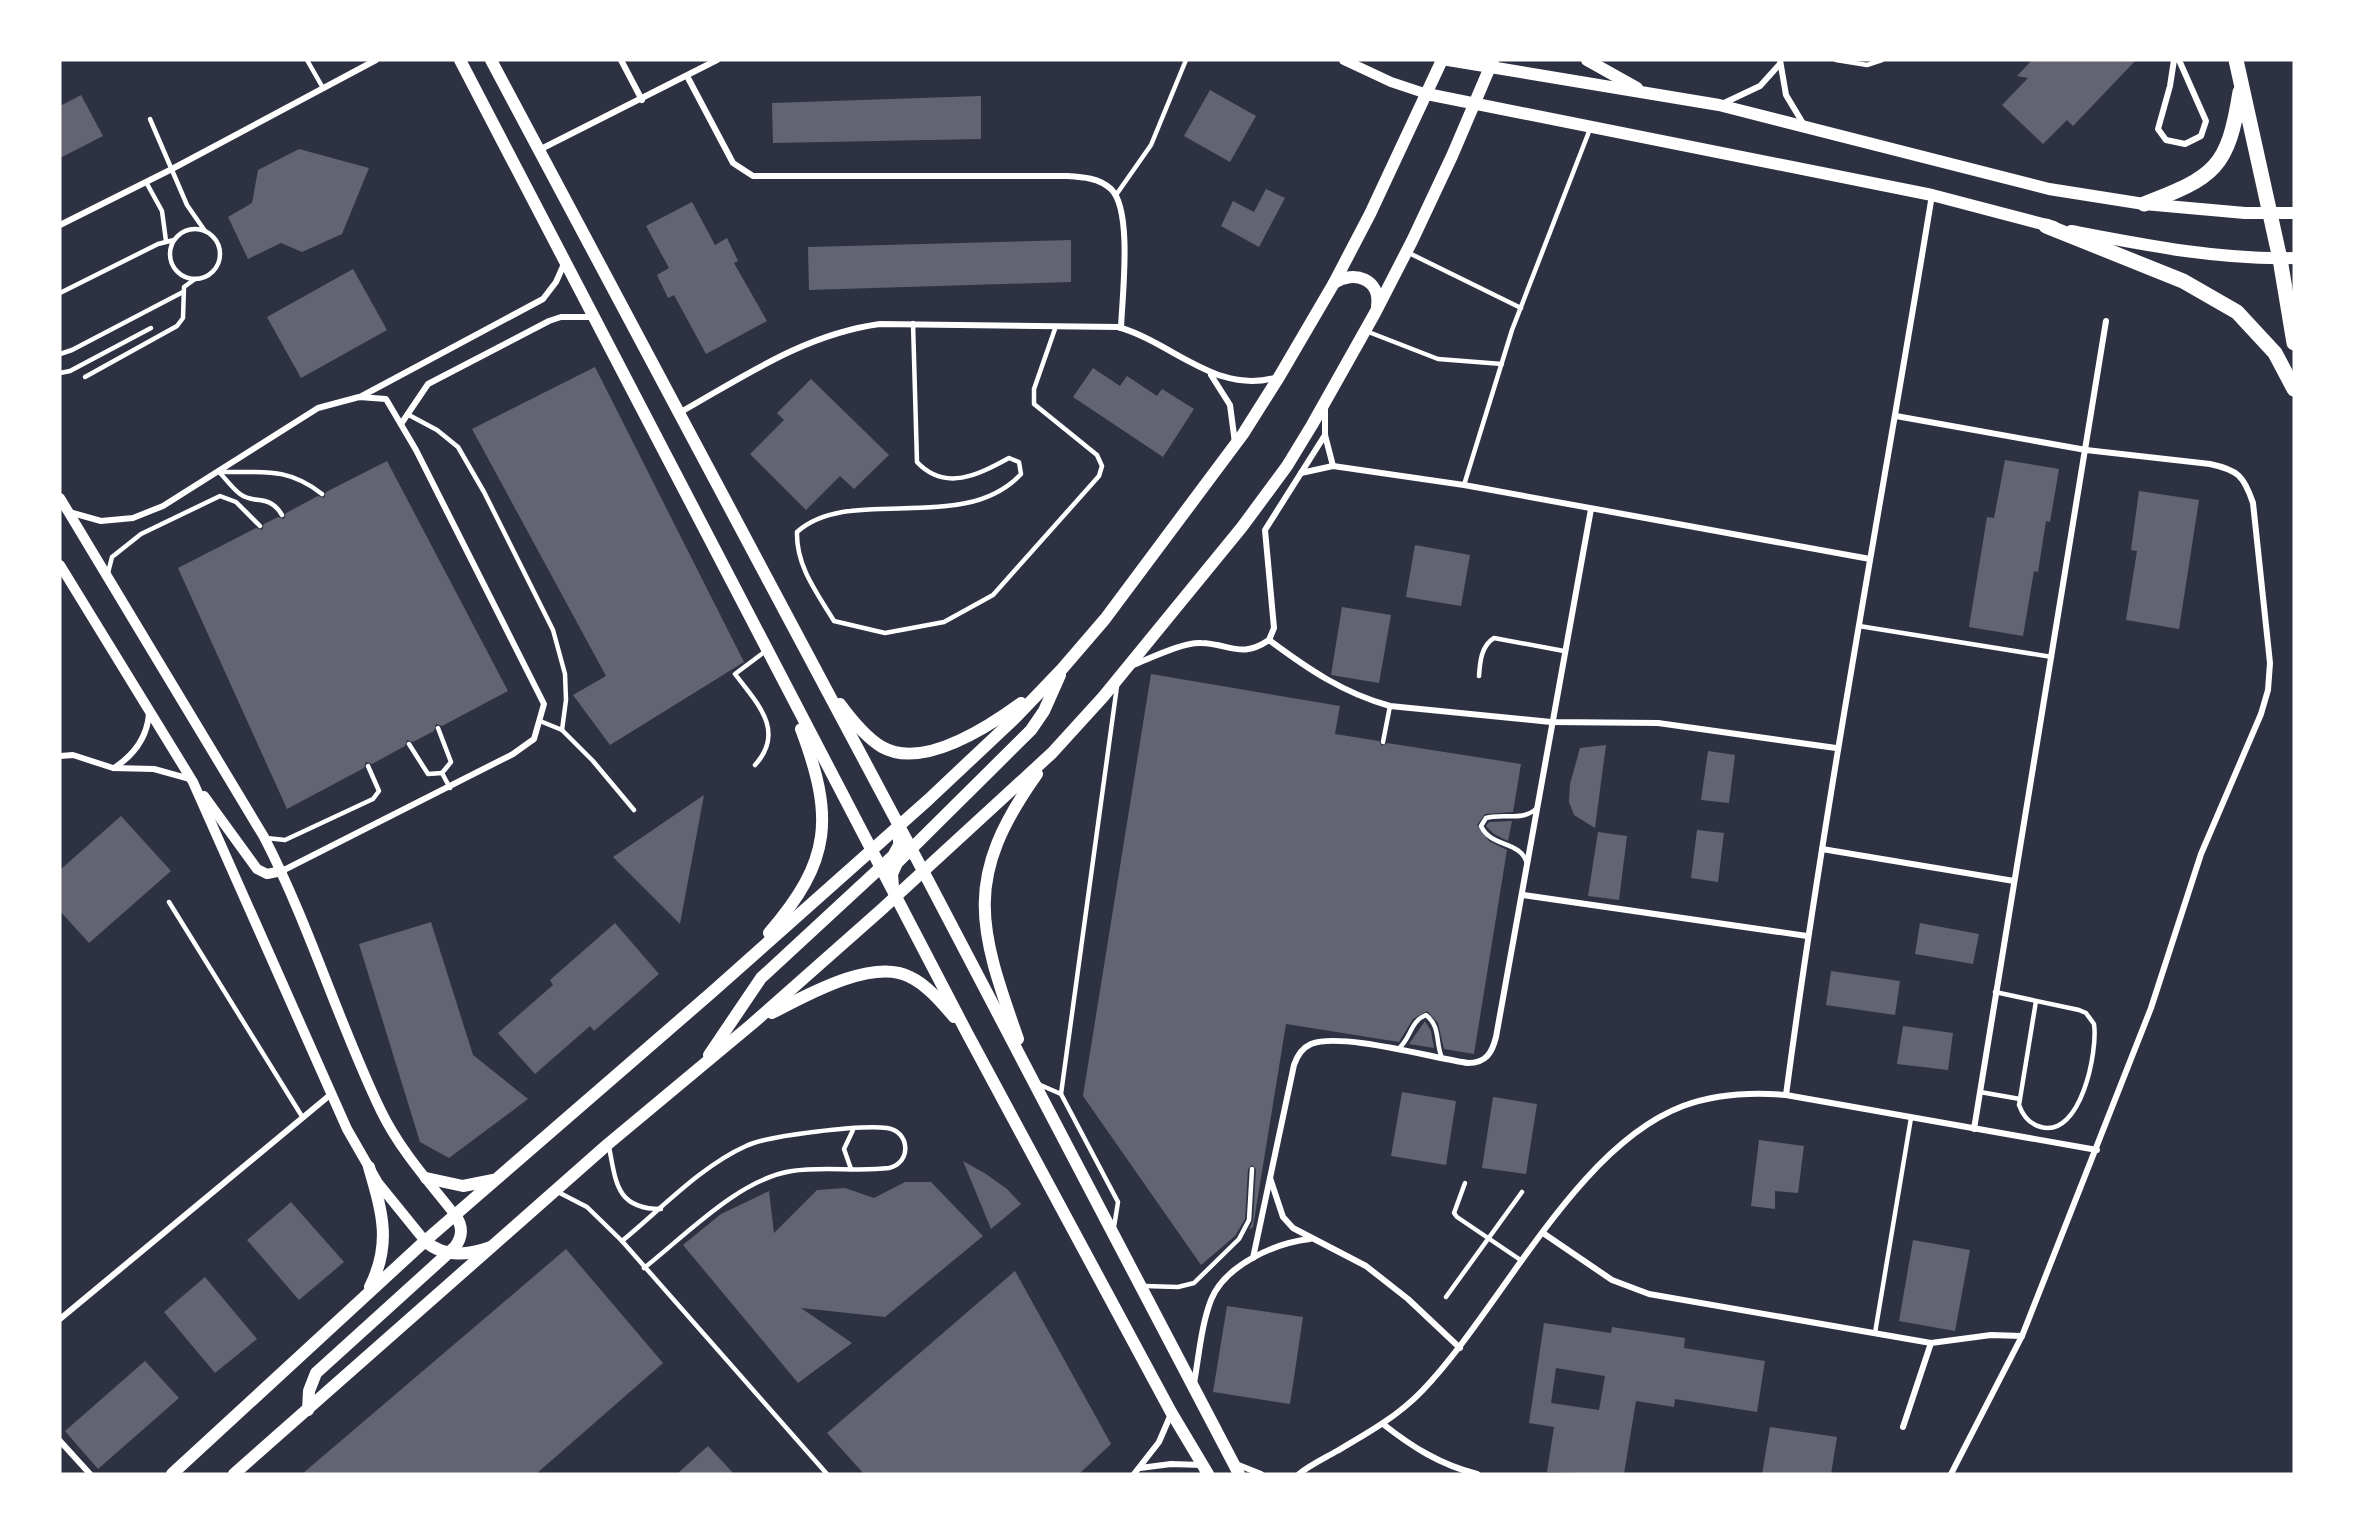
<svg xmlns="http://www.w3.org/2000/svg" width="2354" height="1534" viewBox="0 0 2354 1534" font-family="Karla,sans-serif">
	<style>
		.building { fill: #626471; fill-rule: evenodd }
		.lines { fill: none; stroke-linecap: round; stroke-linejoin: round }
		.service { stroke: #fff; stroke-width: 4.5 }
		.minor { stroke: #fff; stroke-width: 6 }
		.tertiary { stroke: #fff; stroke-width: 10 }
		.secondary { stroke: #fff; stroke-width: 12 }
		.motorway { stroke: #fff; stroke-width: 15 }
	</style>
	<rect width="100%" height="100%" fill="#2d3142"/>
	<g class="building">
		<polygon points="2032,60 2136,60 2073,126 2067,120 2043,144 2002,105 2028,78 2017,76"/>
		<polygon points="1210,90 1256,116 1230,162 1184,136"/>
		<polygon points="81,95 103,136 60,158 60,106"/>
		<polygon points="981,96 981,139 773,143 772,103"/>
		<polygon points="299,149 369,168 342,234 302,252 281,243 248,259 228,217 252,203 258,170"/>
		<polygon points="1266,189 1285,198 1259,247 1221,226 1233,201 1254,212"/>
		<polygon points="692,202 715,245 727,238 738,261 734,263 767,321 706,354 674,295 668,298 657,275 669,268 646,226"/>
		<polygon points="1071,240 1071,282 809,290 808,247"/>
		<polygon points="353,269 387,330 301,378 267,317"/>
		<polygon points="595,367 744,662 610,745 573,695 606,676 472,429"/>
		<polygon points="1093,368 1120,386 1127,376 1157,396 1162,389 1194,409 1163,457 1073,397"/>
		<polygon points="811,379 889,455 854,489 840,476 806,510 750,454 784,420 777,413"/>
		<polygon points="2005,460 2059,469 2050,522 2046,521 2038,572 2034,571 2023,636 1969,627 1987,517 1994,518"/>
		<polygon points="387,461 508,691 442,726 436,724 434,731 413,742 407,740 405,746 372,764 366,762 364,768 287,809 178,568 256,528 262,530 264,524 278,517 284,519 286,513 318,496 324,498 326,492"/>
		<polygon points="2139,491 2199,500 2179,629 2126,620 2137,551 2131,550"/>
		<polygon points="1415,545 1470,555 1461,606 1406,597"/>
		<polygon points="1342,607 1391,615 1379,683 1331,675"/>
		<polygon points="1151,674 1340,706 1335,734 1379,741 1382,746 1387,743 1521,764 1513,812 1485,814 1477,825 1489,841 1507,850 1474,1054 1444,1049 1438,1023 1427,1011 1413,1019 1399,1042 1286,1024 1253,1227 1249,1230 1253,1220 1256,1169 1252,1165 1248,1169 1245,1219 1235,1236 1201,1265 1083,1096"/>
		<polygon points="1606,745 1595,828 1574,815 1569,802 1570,784 1580,748"/>
		<polygon points="1708,751 1735,755 1729,803 1701,800"/>
		<polygon points="704,795 680,924 613,857"/>
		<polygon points="121,816 171,871 89,943 60,911 60,870"/>
		<polygon points="1512,821 1508,841 1494,834 1486,826 1489,822"/>
		<polygon points="1697,830 1724,833 1718,882 1691,878"/>
		<polygon points="1598,832 1627,836 1619,900 1588,896"/>
		<polygon points="431,922 473,1055 528,1099 449,1158 420,1142 359,944"/>
		<polygon points="615,923 659,974 594,1031 590,1026 535,1074 498,1033 553,985 550,980"/>
		<polygon points="1920,923 1979,934 1973,964 1915,954"/>
		<polygon points="1831,971 1900,981 1895,1015 1826,1005"/>
		<polygon points="1425,1021 1431,1031 1434,1048 1409,1044"/>
		<polygon points="1903,1026 1953,1033 1948,1070 1897,1064"/>
		<polygon points="1402,1092 1456,1101 1446,1165 1391,1156"/>
		<polygon points="1493,1097 1537,1104 1526,1174 1482,1168"/>
		<polygon points="1759,1140 1804,1146 1798,1193 1775,1191 1775,1209 1751,1206"/>
		<polygon points="963,1161 986,1174 1007,1189 1021,1204 991,1229"/>
		<polygon points="905,1182 931,1182 983,1236 885,1317 801,1308 852,1343 798,1383 683,1245 721,1214 769,1191 774,1233 817,1190 845,1188 874,1198"/>
		<polygon points="291,1202 344,1262 299,1300 247,1240"/>
		<polygon points="1913,1240 1970,1250 1955,1331 1899,1321"/>
		<polygon points="566,1249 663,1363 536,1474 302,1474"/>
		<polygon points="1015,1271 1111,1444 1079,1474 864,1474 827,1433"/>
		<polygon points="205,1277 257,1339 215,1373 164,1312"/>
		<polygon points="1227,1306 1303,1317 1290,1404 1213,1392"/>
		<path d="M 1544,1323 L 1611,1333 L 1612,1327 L 1685,1338 L 1684,1348 L 1765,1361 L 1757,1412 L 1675,1399 L 1674,1407 L 1636,1401 L 1624,1474 L 1547,1472 L 1554,1427 L 1529,1423 ZM 1556,1368 L 1605,1376 L 1599,1410 L 1551,1403 Z"/>
		<polygon points="145,1361 179,1398 98,1469 65,1431"/>
		<polygon points="1770,1427 1837,1437 1831,1474 1762,1474"/>
		<polygon points="708,1446 734,1474 677,1474"/>
	</g>
	<g class="lines">
		<g class="service">
			<polyline points="307,60 323,88"/>
			<polyline points="1836,60 1867,65 1882,60"/>
			<polyline points="150,119 187,205 205,231"/>
			<polyline points="146,182 162,211 166,241"/>
			<polyline points="1116,195 1151,145 1186,60"/>
			<circle cx="195" cy="254" r="25"/>
			<polyline points="1409,253 1521,308"/>
			<polyline points="60,293 158,244 174,240"/>
			<path d="M 913,323 L 917,462 C 945,492 978,475 1009,458 L 1019,462 L 1021,474 C 963,536 850,484 797,532 C 796,566 817,593 834,621 L 885,633 L 944,622 L 993,595 L 1099,476 L 1102,466 L 1097,455 L 1034,404 L 1034,389 L 1056,326"/>
			<polyline points="1366,331 1438,359 1502,364"/>
			<polyline points="60,354 72,350 183,292"/>
			<polyline points="60,373 70,371 151,328"/>
			<polyline points="85,377 177,326 183,318 184,287 195,279"/>
			<polyline points="407,414 437,430 458,447 484,492 553,630 565,674 566,700 562,730"/>
			<path d="M 219,472 C 262,473 287,466 322,494"/>
			<path d="M 219,472 C 226,479 232,488 240,494 C 254,505 269,493 282,515"/>
			<polyline points="1464,485 1512,330 1590,129"/>
			<polyline points="108,573 112,557 141,534 220,496 236,502 260,526"/>
			<polyline points="1859,626 2052,657"/>
			<path d="M 1479,676 C 1480,662 1481,646 1494,638 L 1564,651"/>
			<polyline points="540,721 562,730 593,761 634,810"/>
			<polyline points="438,728 451,762 442,773 450,788"/>
			<polyline points="1383,742 1390,706"/>
			<polyline points="409,744 428,774 442,773"/>
			<path d="M 755,765 C 786,731 757,703 735,674 L 767,650"/>
			<polyline points="266,838 285,840 373,799 379,791 368,766"/>
			<path d="M 1527,863 C 1520,840 1491,848 1481,826 L 1486,818 C 1503,813 1523,822 1537,808"/>
			<polyline points="169,902 303,1118"/>
			<path d="M 1995,992 L 2079,1010 L 2086,1013 L 2094,1024 C 2098,1051 2081,1138 2041,1127 C 2029,1124 2023,1116 2019,1105 L 2036,1001"/>
			<path d="M 1398,1049 C 1411,1039 1410,1021 1426,1015 C 1441,1027 1435,1042 1442,1058"/>
			<polyline points="1038,1084 1061,1094"/>
			<polyline points="1980,1092 2020,1099"/>
			<path d="M 609,1147 C 616,1182 616,1209 661,1209"/>
			<polyline points="851,1169 844,1149 853,1130"/>
			<polyline points="1465,1183 1454,1213 1457,1217 1522,1261"/>
			<polyline points="556,1191 587,1207 622,1241 827,1474"/>
			<polyline points="1114,1227 1118,1202 1061,1094 1117,686"/>
			<path d="M 622,1241 C 660,1210 701,1166 746,1146 C 769,1135 861,1125 887,1128 C 910,1131 912,1163 889,1168 C 857,1172 824,1166 792,1171 C 739,1179 686,1235 644,1268"/>
			<polyline points="1144,1286 1178,1287 1194,1283 1239,1239 1249,1220 1252,1169"/>
			<polyline points="1446,1297 1522,1192"/>
			<polyline points="1875,1333 1911,1118"/>
		</g>
		<g class="minor">
			<polyline points="621,60 642,100"/>
			<polyline points="1780,60 1786,95 1804,125"/>
			<polyline points="2174,60 2170,86 2158,129 2166,140 2185,144 2201,136 2206,121 2179,60"/>
			<path d="M 687,76 L 733,163 L 753,176 L 1067,176 C 1083,177 1099,178 1111,189 C 1133,210 1122,298 1121,328"/>
			<polyline points="1724,103 1760,86 1779,65"/>
			<polyline points="539,150 717,60"/>
			<polyline points="60,225 170,170 376,60"/>
			<polyline points="1211,375 1230,405 1235,443"/>
			<polyline points="360,397 543,299 556,282 564,264"/>
			<polyline points="1325,407 1325,435 1333,466"/>
			<path d="M 679,413 C 743,377 805,334 880,324 L 1118,327 C 1174,343 1217,396 1278,377"/>
			<path d="M 1896,416 L 2086,450 L 2210,464 C 2238,470 2244,476 2253,503 L 2270,663 L 2268,690 L 2261,714 L 2201,854 L 2151,1008 L 2022,1336 L 1951,1474"/>
			<polyline points="401,424 428,384 549,321 561,317 593,317"/>
			<polyline points="1301,473 1333,466 1464,485 1870,559"/>
			<polyline points="69,512 101,521 133,518 163,506 318,408 359,397 386,399 416,450 544,704 534,739 513,754 282,871"/>
			<path d="M 1269,640 C 1308,669 1343,693 1390,706 L 1551,722 L 1658,723 L 1836,748"/>
			<path d="M 1133,665 C 1151,658 1183,642 1201,643 C 1231,644 1241,659 1269,640 L 1274,628 L 1265,530 L 1325,435"/>
			<polyline points="60,756 73,755 113,768 154,769 190,779"/>
			<path d="M 114,768 C 134,755 147,738 149,714"/>
			<polyline points="1822,849 2014,881"/>
			<polyline points="1523,895 1807,936"/>
			<path d="M 1786,1095 C 1826,794 1883,495 1932,195"/>
			<polyline points="1974,1129 2106,321"/>
			<polyline points="1270,1178 1283,1217 1293,1228 1366,1266 1408,1299 1460,1348"/>
			<polyline points="1543,1233 1612,1280 1649,1294 1931,1343 1991,1335 2022,1336"/>
			<path d="M 1253,1258 L 1294,1065 C 1297,1056 1302,1048 1311,1044 C 1341,1032 1433,1058 1468,1063 C 1486,1063 1492,1053 1496,1037 C 1529,861 1558,685 1591,509"/>
			<polyline points="60,1319 330,1095"/>
			<path d="M 1194,1383 C 1199,1356 1201,1326 1211,1300 C 1225,1265 1275,1243 1310,1239"/>
			<path d="M 1383,1424 C 1412,1447 1441,1465 1477,1474"/>
			<polyline points="1903,1427 1931,1343"/>
			<polyline points="60,1441 90,1474"/>
			<polyline points="1236,1464 1261,1474"/>
			<polyline points="1140,1468 1171,1464 1202,1465"/>
			<polyline points="1134,1474 1159,1442 1171,1414"/>
			<path d="M 1299,1474 C 1310,1465 1325,1458 1337,1451 C 1368,1433 1398,1416 1422,1391 C 1501,1309 1575,1147 1683,1106 C 1716,1094 1751,1092 1786,1095 L 2097,1150"/>
		</g>
		<g class="tertiary">
			<polyline points="1344,60 1391,82 1427,94"/>
			<path d="M 60,498 L 264,837 C 310,926 338,1022 381,1111 C 400,1150 429,1182 455,1215"/>
			<polyline points="60,565 193,782 347,1129 378,1183 425,1241"/>
			<polyline points="204,796 257,869 267,874 282,871"/>
		</g>
		<g class="secondary">
			<polyline points="460,60 967,1033 1171,1412 1208,1474"/>
			<polyline points="491,60 930,884 1239,1474"/>
			<polyline points="1448,60 1719,105 2049,189 2144,204 2245,213 2294,213"/>
			<polyline points="1587,60 1637,88"/>
			<polyline points="1427,94 1932,195 2054,227"/>
			<path d="M 2071,231 C 2144,245 2219,260 2294,258"/>
			<path d="M 1334,283 C 1354,270 1381,279 1377,306"/>
			<path d="M 840,704 C 851,719 865,737 882,747 C 923,770 988,727 1021,703"/>
			<polyline points="893,887 892,874 897,863 1031,730 1044,711 1060,675"/>
			<path d="M 769,933 C 832,860 834,817 801,729"/>
			<path d="M 772,1013 C 805,996 873,957 910,977 C 927,985 942,1003 954,1017"/>
			<path d="M 1018,1039 C 978,926 963,878 1037,774"/>
			<polyline points="709,1055 761,978 893,856 899,845 899,830"/>
			<path d="M 369,1167 C 382,1212 392,1243 370,1287"/>
			<polyline points="426,1178 463,1186 493,1180"/>
			<path d="M 425,1241 C 444,1258 469,1255 491,1247"/>
			<path d="M 308,1410 L 309,1391 L 316,1373 L 455,1247 C 463,1236 463,1226 455,1215"/>
			<polyline points="172,1474 425,1241 711,993 928,800 1014,719 1062,669 1105,619 1243,434 1279,377 1334,283 1370,214 1442,60"/>
			<polyline points="234,1474 608,1144 752,1024 881,910 1052,753 1103,697 1242,527 1287,466 1312,425 1375,313 1412,241 1452,156 1493,60"/>
		</g>
		<g class="motorway">
			<polyline points="2236,60 2280,259 2294,343"/>
			<path d="M 2144,204 C 2215,177 2228,168 2240,92"/>
			<polyline points="2046,226 2183,281 2237,312 2275,353 2294,389"/>
		</g>
	</g>
	<rect width="2354" height="1534" fill="none" stroke="#ffffff" stroke-width="123"/>
</svg>
